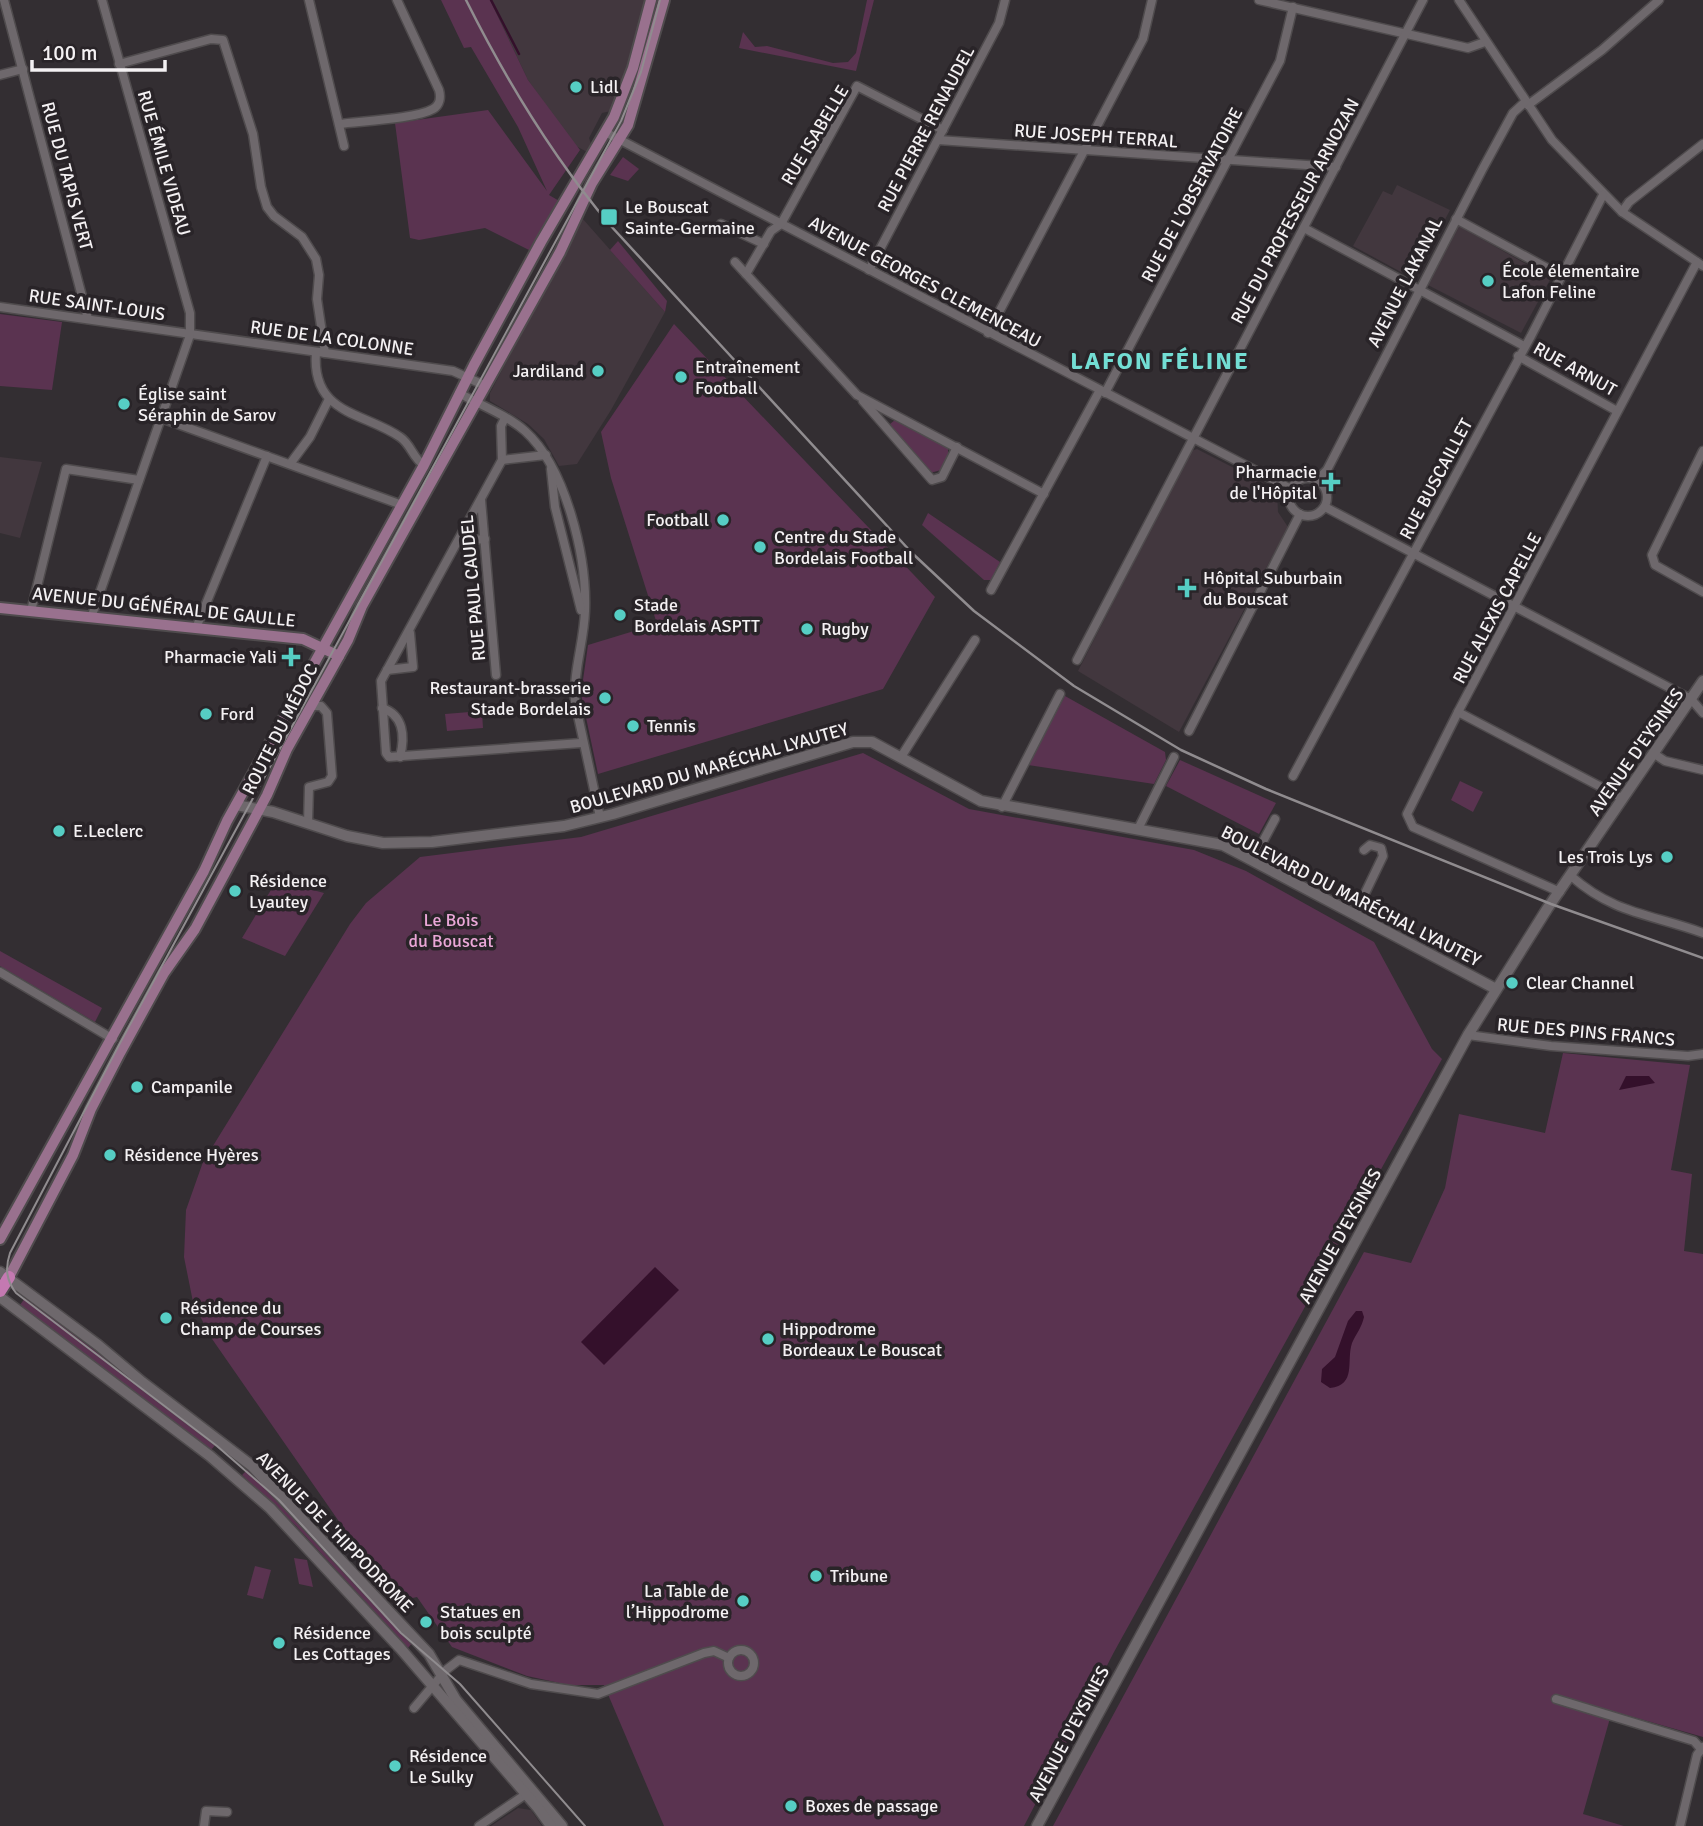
<svg xmlns="http://www.w3.org/2000/svg" width="1703" height="1826" viewBox="0 0 1703 1826" font-family="Signika,sans-serif">
	<style>
		.built { fill: #42373e }
		.green { fill: #5a3350 }
		.water { fill: #34102b }
		.lines { fill: none; stroke-linecap: round; stroke-linejoin: round }
		.stream { stroke: #34102b; stroke-width: 2.5 }
		.minor-casing { stroke: #4f4b4d; stroke-width: 11 }
		.tertiary-casing { stroke: #4f4b4d; stroke-width: 13 }
		.secondary-casing { stroke: #4f4b4d; stroke-width: 14 }
		.primary-casing { stroke: #4f4b4d; stroke-width: 16 }
		.minor { stroke: #6e686c; stroke-width: 8 }
		.tertiary { stroke: #6e686c; stroke-width: 10 }
		.secondary { stroke: #99718e; stroke-width: 10 }
		.primary { stroke: #c479b1; stroke-width: 12 }
		.tram { stroke: #908c8f; stroke-width: 2 }
		.rail { stroke: #908c8f; stroke-width: 2.5 }
		.poi-dot { fill: #56cec4; stroke: #292428; stroke-width: 2.5 }
		.labels { text-anchor: middle; dominant-baseline: central; stroke-width: 7; stroke-linejoin: round; paint-order: stroke }
		.poi-label { font-size: 18px; fill: #f4f1f3; stroke: #292428; text-anchor: start }
		.street-label { font-size: 18px; fill: #f4f1f3; stroke: #292428 }
		.park-label { font-size: 18px; fill: #eaa7d7; stroke: #292428 }
		.district-label { font-size: 24px; font-weight: bold; letter-spacing: 2px; fill: #73ded4; stroke: #292428 }
	</style>
	<rect width="100%" height="100%" fill="#332e32"/>
	<g class="built">
		<polygon points="490,0 645,0 630,63 611,111 602,113 589,138 592,147 589,153 574,145 528,80"/>
		<polygon points="1397,185 1450,210 1414,279 1353,246 1383,191 1392,195"/>
		<polygon points="582,218 665,312 611,410 577,464 559,466 544,439 528,424 490,401 490,393"/>
		<polygon points="1457,225 1551,278 1521,333 1426,284"/>
		<polygon points="1197,449 1277,490 1278,512 1288,527 1179,732 1078,671 1191,451"/>
		<polygon points="0,457 42,462 20,538 0,533"/>
		<polygon points="518,1808 531,1810 542,1826 491,1826"/>
	</g>
	<g class="green">
		<polygon points="441,0 490,0 528,80 580,150 549,195 561,202 531,251 485,228 419,240 410,238 395,123 488,110 547,191 518,127 471,47 464,48"/>
		<polygon points="867,0 874,0 856,71 739,48 743,32 755,47 767,46 833,63 848,62 856,53"/>
		<polygon points="623,157 639,169 628,181 610,175"/>
		<polygon points="618,241 667,301 665,312 610,250"/>
		<polygon points="0,314 62,322 52,390 0,386"/>
		<polygon points="674,324 935,597 883,689 598,774 581,694 588,645 657,624 611,478 601,432"/>
		<polygon points="895,420 948,448 948,456 941,470 930,473 893,429 890,424"/>
		<polygon points="928,513 1000,562 991,580 984,580 922,525"/>
		<polygon points="1065,696 1165,752 1166,760 1154,784 1028,765"/>
		<polygon points="482,711 483,728 447,731 445,714"/>
		<polygon points="863,753 969,809 1194,850 1246,871 1374,942 1432,1049 1442,1059 1114,1652 1024,1826 664,1826 604,1685 569,1685 527,1676 452,1647 417,1597 395,1602 210,1336 193,1302 184,1257 186,1210 203,1162 350,924 366,903 420,857 581,837"/>
		<polygon points="1180,760 1276,803 1259,834 1166,786"/>
		<polygon points="1460,781 1483,792 1473,812 1451,800"/>
		<polygon points="277,880 324,893 285,956 242,938"/>
		<polygon points="0,951 102,1008 95,1022 0,966"/>
		<polygon points="1563,1053 1690,1065 1671,1170 1692,1174 1684,1251 1703,1254 1703,1737 1612,1711 1583,1814 1624,1826 1053,1826 1364,1252 1411,1263 1445,1188 1459,1114 1545,1133"/>
		<polygon points="25,1298 217,1443 211,1450 20,1305"/>
		<polygon points="248,1469 413,1642 408,1648 296,1526 242,1475"/>
		<polygon points="294,1558 307,1560 313,1587 299,1584"/>
		<polygon points="255,1566 271,1570 263,1599 247,1595"/>
	</g>
	<g class="water">
		<polygon points="1626,1076 1649,1076 1655,1083 1619,1090"/>
		<polygon points="655,1267 679,1290 604,1365 581,1342"/>
		<path d="M 1356,1311 L 1362,1311 L 1364,1317 C 1362,1327 1356,1334 1352,1343 C 1346,1361 1357,1385 1330,1388 L 1321,1382 L 1322,1369 L 1335,1357 L 1348,1321 Z"/>
	</g>
	<g class="lines">
		<polyline class="stream" points="491,0 519,54"/>
		<g class="minor-casing">
			<g id="minor">
				<polyline points="4,0 88,319"/>
				<polyline points="309,0 344,146"/>
				<polyline points="1259,0 1468,48 1485,42"/>
				<polyline points="1459,0 1552,140 1622,212 1703,266"/>
				<polyline points="119,64 211,39 223,40 253,134 261,187 267,207 274,216 302,237 316,259 319,275 317,299 325,353"/>
				<polyline points="0,75 23,69"/>
				<polyline points="1528,105 1602,50 1659,0"/>
				<path d="M 339,124 C 360,121 416,119 433,109 C 440,105 441,97 439,90 L 397,0"/>
				<polyline points="605,132 1291,489"/>
				<polyline points="938,140 1336,167"/>
				<polyline points="1622,212 1629,202 1703,144"/>
				<polyline points="1456,219 1560,275"/>
				<polyline points="721,224 764,244"/>
				<polyline points="1304,228 1524,346"/>
				<polyline points="735,262 857,395 1044,494"/>
				<polyline points="869,270 999,23 1005,0"/>
				<polyline points="746,274 771,231 781,224 857,86 943,130"/>
				<polyline points="0,307 453,371 486,386"/>
				<polyline points="988,333 1143,39 1152,0"/>
				<path d="M 316,352 C 311,415 364,412 400,437 C 411,444 413,459 424,465"/>
				<polyline points="1518,356 1617,411"/>
				<path d="M 459,393 C 480,405 507,415 525,431 C 566,468 587,557 585,611 C 584,642 573,671 575,702 L 600,817"/>
				<polyline points="1105,393 1280,61 1293,7"/>
				<polyline points="863,401 932,480 942,477 957,447"/>
				<polyline points="161,418 402,505"/>
				<polyline points="505,418 501,426 502,460 381,681 386,753 389,757 581,743"/>
				<polyline points="1703,451 1652,555 1655,565 1703,592"/>
				<polyline points="502,460 546,455"/>
				<polyline points="290,464 310,437 329,399"/>
				<polyline points="551,469 555,507 581,610"/>
				<circle cx="1308" cy="497" r="19"/>
				<polyline points="1317,480 1327,470 1482,170 1513,113 1525,102"/>
				<polyline points="481,500 496,675"/>
				<polyline points="1325,507 1691,699 1703,713"/>
				<polyline points="460,541 485,539"/>
				<polyline points="991,590 1100,390"/>
				<polyline points="31,611 66,469 139,480"/>
				<polyline points="91,618 190,335 190,313 102,0"/>
				<polyline points="196,628 267,456"/>
				<polyline points="1077,660 1423,0"/>
				<polyline points="387,670 413,667 410,633"/>
				<path d="M 382,708 C 404,715 405,737 400,757"/>
				<polyline points="1458,712 1622,798"/>
				<polyline points="1189,731 1300,514"/>
				<polyline points="1653,753 1665,761 1703,770"/>
				<polyline points="901,757 975,640"/>
				<polyline points="1293,776 1531,336 1603,195"/>
				<polyline points="1002,807 1060,694"/>
				<polyline points="308,823 309,787 328,782 332,776 327,713 321,706 311,706"/>
				<polyline points="1139,827 1174,757"/>
				<polyline points="1253,860 1275,819"/>
				<path d="M 1571,876 C 1614,914 1651,914 1703,933"/>
				<polyline points="1560,892 1413,827 1407,814 1458,712 1697,262"/>
				<polyline points="1355,914 1383,856 1381,848 1370,845 1364,850"/>
				<polyline points="0,972 113,1039"/>
				<polyline points="1468,1035 1551,1046 1688,1056 1703,1054"/>
				<circle cx="741" cy="1663" r="13"/>
				<polyline points="1556,1699 1694,1741 1700,1748"/>
				<polyline points="414,1708 446,1670 459,1660 531,1684 598,1694 704,1653 714,1651 729,1658"/>
				<polyline points="204,1826 206,1811 227,1812"/>
				<polyline points="479,1826 526,1794"/>
				<polyline points="1680,1826 1697,1755 1703,1747"/>
			</g>
		</g>
		<g class="tertiary-casing">
			<g id="tertiary">
				<polyline points="236,805 273,812 347,836 383,843 432,842 564,826 613,814 853,742 872,742 981,801 1223,845 1496,989"/>
				<polyline points="0,1272 98,1345 142,1382 252,1466 429,1654 456,1700 562,1826"/>
				<polyline points="0,1297 210,1456 270,1508 400,1648 538,1808 551,1826"/>
				<polyline points="1037,1826 1468,1035 1547,909 1703,681"/>
			</g>
		</g>
		<g class="secondary-casing">
			<g id="secondary">
				<polyline points="0,608 303,639 339,656"/>
				<polyline points="0,1239 204,871 227,821 424,465 474,365 541,242 614,117 633,68 651,0"/>
				<polyline points="9,1277 73,1155 91,1109 120,1053 164,973 195,929 267,795 287,749 348,640 362,606 560,252 592,183 628,125 664,0"/>
			</g>
		</g>
		<g class="primary-casing">
			<polyline id="primary" points="0,1291 9,1277"/>
		</g>
		<use href="#minor" class="minor"/>
		<use href="#tertiary" class="tertiary"/>
		<use href="#secondary" class="secondary"/>
		<use href="#primary" class="primary"/>
		<path class="tram" d="M 585,1826 L 460,1684 L 401,1633 L 279,1500 L 217,1446 L 16,1293 C 6,1280 5,1268 10,1253 L 120,1043 L 621,121 L 641,72 L 660,0"/>
		<path class="rail" d="M 466,0 C 506,80 552,156 610,225 L 912,553 L 974,611 L 1074,686 L 1181,750 L 1266,789 L 1551,904 L 1703,958"/>
	</g>
	<g class="poi-dot">
		<circle cx="576" cy="87" r="7"/>
		<rect x="600" y="208" width="18" height="18" rx="3.5"/>
		<circle cx="1488" cy="281" r="7"/>
		<circle cx="598" cy="371" r="7"/>
		<circle cx="681" cy="377" r="7"/>
		<circle cx="124" cy="404" r="7"/>
		<path d="M1327.5 471.5h7v7h7v7h-7v7h-7v-7h-7v-7h7z"/>
		<circle cx="723" cy="520" r="7"/>
		<circle cx="760" cy="547" r="7"/>
		<path d="M1183.5 577.5h7v7h7v7h-7v7h-7v-7h-7v-7h7z"/>
		<circle cx="620" cy="615" r="7"/>
		<circle cx="807" cy="629" r="7"/>
		<path d="M287.5 646.5h7v7h7v7h-7v7h-7v-7h-7v-7h7z"/>
		<circle cx="605" cy="698" r="7"/>
		<circle cx="206" cy="714" r="7"/>
		<circle cx="633" cy="726" r="7"/>
		<circle cx="59" cy="831" r="7"/>
		<circle cx="1667" cy="857" r="7"/>
		<circle cx="235" cy="891" r="7"/>
		<circle cx="1512" cy="983" r="7"/>
		<circle cx="137" cy="1087" r="7"/>
		<circle cx="110" cy="1155" r="7"/>
		<circle cx="166" cy="1318" r="7"/>
		<circle cx="768" cy="1339" r="7"/>
		<circle cx="816" cy="1576" r="7"/>
		<circle cx="743" cy="1601" r="7"/>
		<circle cx="426" cy="1622" r="7"/>
		<circle cx="279" cy="1643" r="7"/>
		<circle cx="395" cy="1766" r="7"/>
		<circle cx="791" cy="1806" r="7"/>
	</g>
	<g class="labels">
		<g class="poi-label">
			<text x="590" y="87">Lidl</text>
			<text x="625" y="207">Le Bouscat<tspan x="625" dy="21">Sainte-Germaine</tspan></text>
			<text x="1502" y="271">École élementaire<tspan x="1502" dy="21">Lafon Feline</tspan></text>
			<text x="695" y="367">Entraînement<tspan x="695" dy="21">Football</tspan></text>
			<text x="584" y="371" text-anchor="end">Jardiland</text>
			<text x="138" y="394">Église saint<tspan x="138" dy="21">Séraphin de Sarov</tspan></text>
			<text x="1317" y="472" text-anchor="end">Pharmacie<tspan x="1317" dy="21">de l'Hôpital</tspan></text>
			<text x="709" y="520" text-anchor="end">Football</text>
			<text x="774" y="537">Centre du Stade<tspan x="774" dy="21">Bordelais Football</tspan></text>
			<text x="1203" y="578">Hôpital Suburbain<tspan x="1203" dy="21">du Bouscat</tspan></text>
			<text x="634" y="605">Stade<tspan x="634" dy="21">Bordelais ASPTT</tspan></text>
			<text x="821" y="629">Rugby</text>
			<text x="277" y="657" text-anchor="end">Pharmacie Yali</text>
			<text x="591" y="688" text-anchor="end">Restaurant-brasserie<tspan x="591" dy="21">Stade Bordelais</tspan></text>
			<text x="220" y="714">Ford</text>
			<text x="647" y="726">Tennis</text>
			<text x="73" y="831">E.Leclerc</text>
			<text x="1653" y="857" text-anchor="end">Les Trois Lys</text>
			<text x="249" y="881">Résidence<tspan x="249" dy="21">Lyautey</tspan></text>
			<text x="1526" y="983">Clear Channel</text>
			<text x="151" y="1087">Campanile</text>
			<text x="124" y="1155">Résidence Hyères</text>
			<text x="180" y="1308">Résidence du<tspan x="180" dy="21">Champ de Courses</tspan></text>
			<text x="782" y="1329">Hippodrome<tspan x="782" dy="21">Bordeaux Le Bouscat</tspan></text>
			<text x="830" y="1576">Tribune</text>
			<text x="729" y="1591" text-anchor="end">La Table de<tspan x="729" dy="21">l’Hippodrome</tspan></text>
			<text x="440" y="1612">Statues en<tspan x="440" dy="21">bois sculpté</tspan></text>
			<text x="293" y="1633">Résidence<tspan x="293" dy="21">Les Cottages</tspan></text>
			<text x="409" y="1756">Résidence<tspan x="409" dy="21">Le Sulky</tspan></text>
			<text x="805" y="1806">Boxes de passage</text>
		</g>
		<g class="street-label">
			<text transform="translate(926 129) rotate(-62)">RUE PIERRE RENAUDEL</text>
			<text transform="translate(815 135) rotate(-59)">RUE ISABELLE</text>
			<text transform="translate(1096 136) rotate(4)">RUE JOSEPH TERRAL</text>
			<text transform="translate(164 163) rotate(74)">RUE ÉMILE VIDEAU</text>
			<text transform="translate(67 176) rotate(75)">RUE DU TAPIS VERT</text>
			<text transform="translate(1192 195) rotate(-62)">RUE DE L'OBSERVATOIRE</text>
			<text transform="translate(1295 211) rotate(-62)">RUE DU PROFESSEUR ARNOZAN</text>
			<text transform="translate(925 282) rotate(28)">AVENUE GEORGES CLEMENCEAU</text>
			<text transform="translate(1405 282) rotate(-63)">AVENUE LAKANAL</text>
			<text transform="translate(97 305) rotate(8)">RUE SAINT-LOUIS</text>
			<text transform="translate(332 338) rotate(8)">RUE DE LA COLONNE</text>
			<text transform="translate(1575 369) rotate(29)">RUE ARNUT</text>
			<text transform="translate(1436 479) rotate(-62)">RUE BUSCAILLET</text>
			<text transform="translate(473 588) rotate(-95)">RUE PAUL CAUDEL</text>
			<text transform="translate(164 607) rotate(6)">AVENUE DU GÉNÉRAL DE GAULLE</text>
			<text transform="translate(1497 608) rotate(-62)">RUE ALEXIS CAPELLE</text>
			<text transform="translate(280 729) rotate(-63)">ROUTE DU MÉDOC</text>
			<text transform="translate(1636 752) rotate(-55)">AVENUE D'EYSINES</text>
			<text transform="translate(709 768) rotate(-16)">BOULEVARD DU MARÉCHAL LYAUTEY</text>
			<text transform="translate(1351 896) rotate(27)">BOULEVARD DU MARÉCHAL LYAUTEY</text>
			<text transform="translate(1586 1032) rotate(5)">RUE DES PINS FRANCS</text>
			<text transform="translate(1340 1236) rotate(-61)">AVENUE D'EYSINES</text>
			<text transform="translate(335 1532) rotate(46)">AVENUE DE L'HIPPODROME</text>
			<text transform="translate(1069 1734) rotate(-62)">AVENUE D'EYSINES</text>
		</g>
		<g class="park-label">
			<text x="451" y="920">Le Bois<tspan x="451" dy="21">du Bouscat</tspan></text>
		</g>
		<g class="district-label">
			<text x="1160" y="361">LAFON FÉLINE</text>
		</g>
	</g>
	<path d="M32 60v10h133v-10" fill="none" stroke="#f4f1f3" stroke-width="3.5"/>
	<text x="42" y="60" font-size="21" fill="#f4f1f3" stroke="#292428" stroke-width="5" paint-order="stroke">100 m</text>
</svg>
